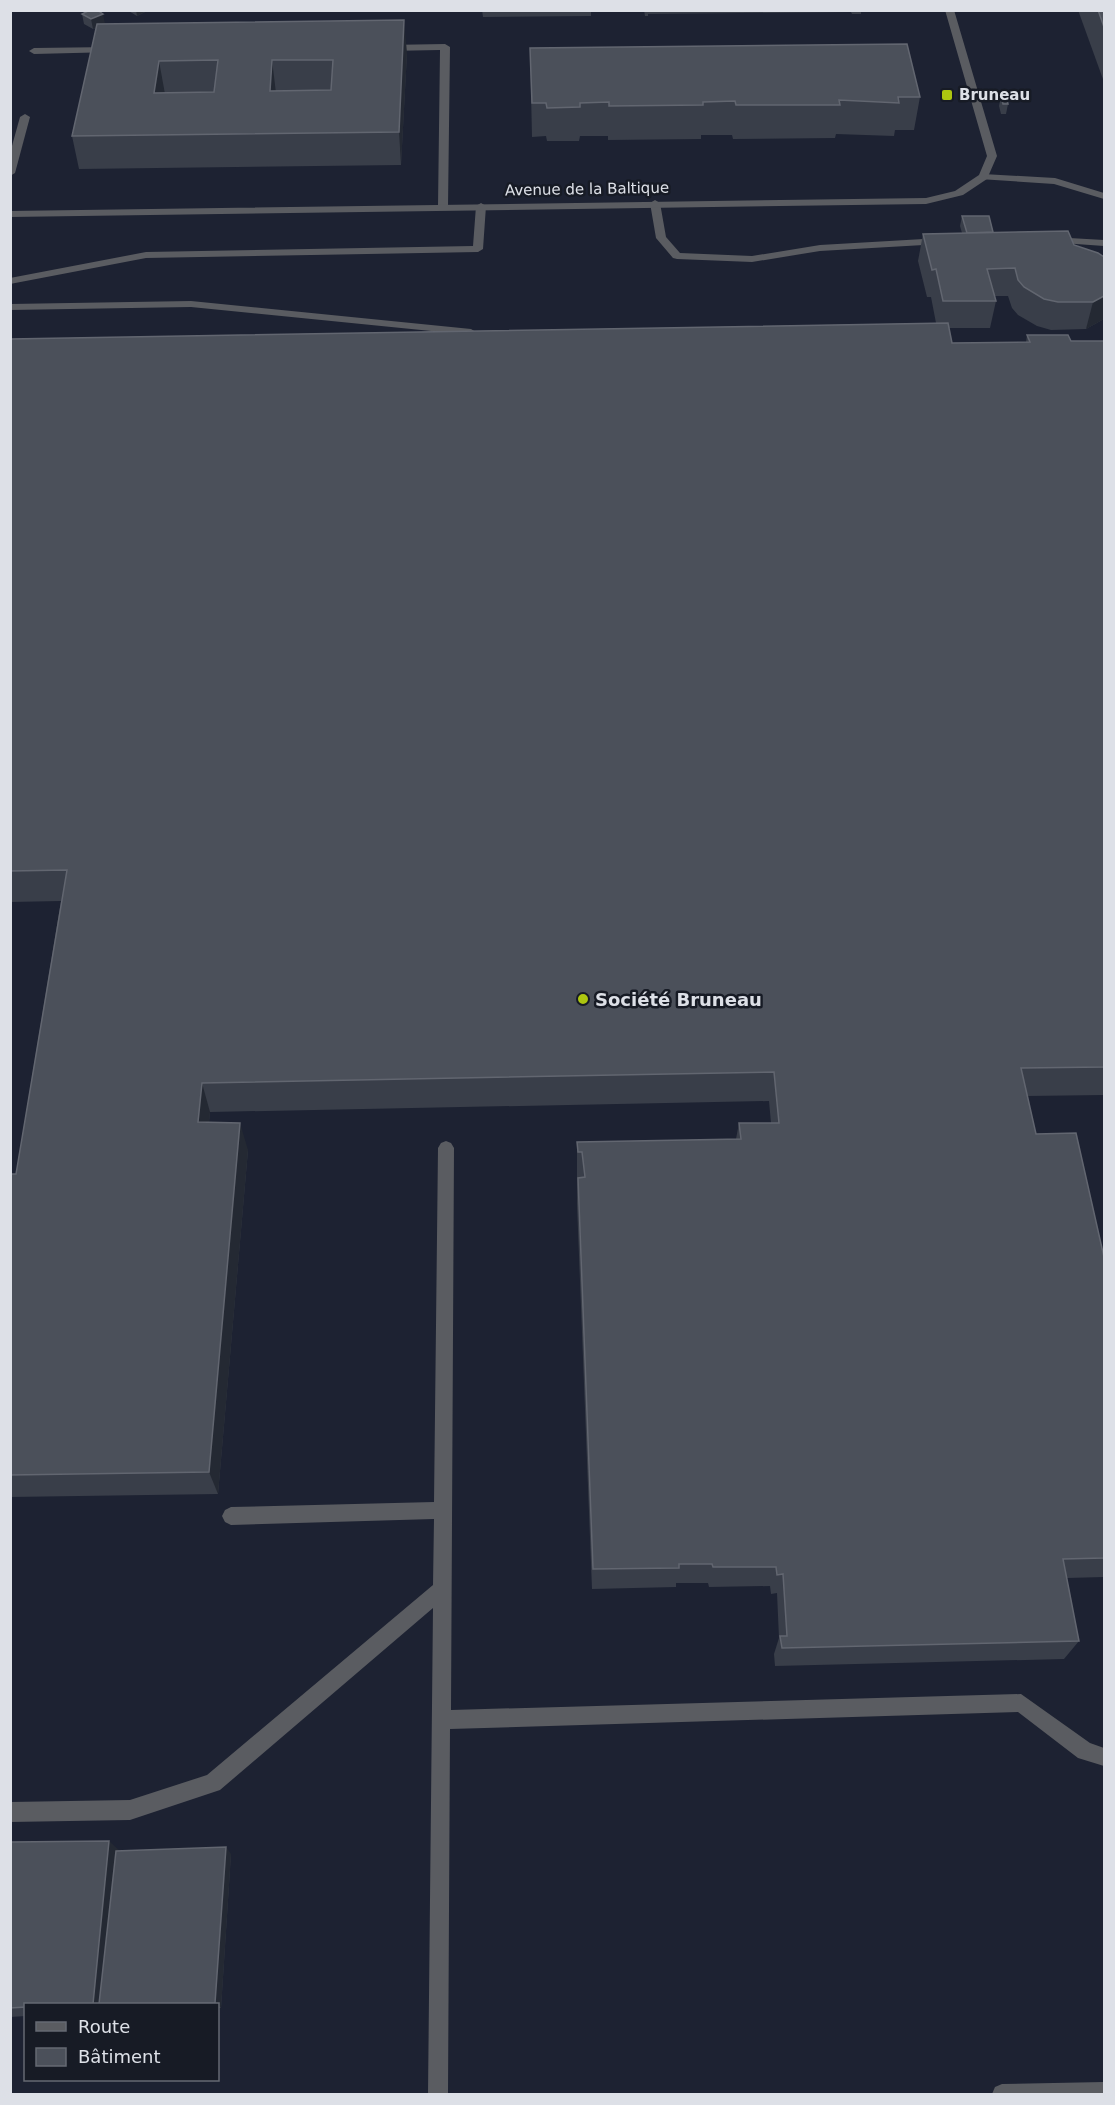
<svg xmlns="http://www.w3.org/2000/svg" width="1115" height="2105" viewBox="0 0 1115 2105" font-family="'DejaVu Sans',sans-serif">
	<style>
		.built { fill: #1d2232; fill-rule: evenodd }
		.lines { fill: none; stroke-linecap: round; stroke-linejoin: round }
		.lane { fill: #5a5c61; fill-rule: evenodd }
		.street { fill: #5a5c61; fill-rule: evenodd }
		.wall { fill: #393e49 }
		.shaded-wall { fill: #242933 }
		.building { fill: #4b505a; stroke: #626670; stroke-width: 1.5; fill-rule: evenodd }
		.poi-dot { fill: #adc610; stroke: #171b25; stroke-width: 2 }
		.labels { text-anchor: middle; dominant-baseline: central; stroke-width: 5; stroke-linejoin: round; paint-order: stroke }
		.far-poi-label { font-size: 15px; font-weight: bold; fill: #dde0e7; stroke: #171b25; text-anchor: start }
		.far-street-label { font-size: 15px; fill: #dde0e7; stroke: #171b25 }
		.poi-label { font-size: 18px; font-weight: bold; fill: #dde0e7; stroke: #171b25; text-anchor: start }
	</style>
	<rect width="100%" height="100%" fill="#171b25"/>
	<path class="built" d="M 11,11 L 1104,11 L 1104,2094 L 11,2094 ZM 26,2004 L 218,2004 L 218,2080 L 26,2080 Z"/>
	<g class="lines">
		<g class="lane">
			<polygon points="445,44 450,47 448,206 443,209 438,206 440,50 387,51 382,48 387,45"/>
			<polygon points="111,47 116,50 114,52 34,54 29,51 34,48"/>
			<polygon points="25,114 30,117 15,173 10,176 10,153 20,117"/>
			<polygon points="983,174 1055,178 1104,193 1104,199 1054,184 979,179 979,175"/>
			<polygon points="655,200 660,203 666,237 680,253 752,256 820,245 941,238 946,241 941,244 820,251 752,262 677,259 673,258 656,238 650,203"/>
			<polygon points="481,203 486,206 483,249 478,252 146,258 10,284 10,278 146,252 473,246 476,206"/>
			<polygon points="1052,237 1104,240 1104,246 1048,242 1047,240"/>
			<polygon points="191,301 471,329 476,332 471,335 191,307 10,310 10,304"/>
			<polygon points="446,1141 451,1143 454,1148 451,1710 1021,1694 1090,1743 1104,1748 1104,1766 1078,1758 1018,1712 450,1729 448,2094 428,2094 433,1608 220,1790 130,1820 10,1822 10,1802 130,1800 207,1775 433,1585 434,1519 231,1525 225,1522 222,1516 225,1510 231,1507 434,1502 438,1148 441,1143"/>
			<polygon points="1104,2082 1104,2094 992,2094 995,2087 1002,2084"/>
		</g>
		<polygon class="street" points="945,10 954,10 997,156 987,179 963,195 926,204 10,217 10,211 926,198 955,191 979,175 987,156"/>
	</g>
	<g class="wall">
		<polygon points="127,10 149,10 137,16"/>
		<polygon points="482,10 591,10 591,16 483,17"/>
		<polygon points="644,10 861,10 861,14 852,14 851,12 648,14 648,16 645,16"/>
		<polygon points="1078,10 1104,10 1104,82"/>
		<polygon points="82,14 105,24 407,53 401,165 79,169 72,136 96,28 93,29 84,24"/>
		<polygon points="530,48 920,97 914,130 895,130 894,136 836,134 835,138 733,139 732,135 701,135 701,139 608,140 608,136 580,136 579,141 547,141 546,136 532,137"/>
		<polygon points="1001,96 1008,104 1006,114 1001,114 999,106"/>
		<polygon points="962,216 993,232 1074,245 1104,257 1104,319 1086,329 1051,330 1037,326 1018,315 1012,308 1008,296 994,296 996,301 990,328 949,328 952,343 1026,342 1027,335 1071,341 1104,341 1104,1095 1027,1096 1036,1134 1104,1257 1104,1577 1067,1578 1079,1641 1064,1659 775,1666 774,1654 779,1638 777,1593 771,1594 770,1586 709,1587 708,1583 676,1583 676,1587 592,1589 577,1204 577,1142 736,1139 739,1123 771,1123 769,1101 210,1112 209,1122 248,1150 218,1494 10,1497 10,1174 16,1174 61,901 10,902 10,339 936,323 931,297 927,297 918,261 923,234 962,233 960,226"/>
		<polygon points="10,1842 120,1851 231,1854 221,2008 218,2008 218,2004 26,2004 26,2016 10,2017"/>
	</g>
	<g class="shaded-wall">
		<polygon points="136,10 149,10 137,16"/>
		<polygon points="103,14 105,24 93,29 91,19"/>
		<polygon points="404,20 407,53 401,165 399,132"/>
		<polygon points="272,60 276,93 270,91"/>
		<polygon points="159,61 165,94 154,93"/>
		<polygon points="1104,296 1104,319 1086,329 1093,302"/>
		<polygon points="202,1083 210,1112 207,1150 198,1122"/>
		<polygon points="240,1123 248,1150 218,1494 209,1472"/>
		<polygon points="109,1841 123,1854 99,2004 93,2004"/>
		<polygon points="226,1847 231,1854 221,2008 215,2003"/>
	</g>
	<g class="building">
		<polygon points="90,10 97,10 103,14 91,19 82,14"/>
		<polygon points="1098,10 1104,10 1104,27"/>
		<path d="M 404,20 L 399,132 L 72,136 L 97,24 ZM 218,60 L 214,92 L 154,93 L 159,61 ZM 272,60 L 333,60 L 331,90 L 270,91 Z"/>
		<polygon points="907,44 920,97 898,97 899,103 839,100 840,105 736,105 735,101 703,102 703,105 609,106 609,102 580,103 580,107 547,108 546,103 532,103 530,48"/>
		<polygon points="1001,96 1006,96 1008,104 1003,104"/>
		<polygon points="962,216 989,216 993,232 967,233"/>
		<polygon points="1068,231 1074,245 1098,253 1104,257 1104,296 1093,302 1058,302 1044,299 1024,287 1018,280 1015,268 987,269 996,301 943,301 936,269 932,270 923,234"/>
		<polygon points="948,323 952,343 1030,342 1027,335 1068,335 1071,341 1104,341 1104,1067 1021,1068 1036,1134 1076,1133 1104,1257 1104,1558 1063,1559 1079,1641 782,1648 780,1636 787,1636 783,1574 777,1575 776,1567 713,1567 712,1564 679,1564 679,1568 593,1569 578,1178 585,1177 582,1152 578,1152 577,1142 741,1139 739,1123 779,1123 774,1072 202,1083 198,1122 240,1123 209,1472 10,1475 10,1174 16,1174 67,870 10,871 10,339"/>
		<polygon points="109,1841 93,2004 26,2004 26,2007 10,2008 10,1842"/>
		<polygon points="226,1847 215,2003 99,2004 116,1851"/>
	</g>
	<g class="poi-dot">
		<rect x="941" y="89" width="12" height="12" rx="3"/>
		<circle cx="583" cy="999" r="6"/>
	</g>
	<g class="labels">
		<g class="far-poi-label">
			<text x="959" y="95">Bruneau</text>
		</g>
		<g class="far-street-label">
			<text transform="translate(587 189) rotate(-1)">Avenue de la Baltique</text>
		</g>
		<g class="poi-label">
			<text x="595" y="999">Société Bruneau</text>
		</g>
	</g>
	<rect width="1115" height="2105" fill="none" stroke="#dde0e7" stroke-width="24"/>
	<rect x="24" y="2003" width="195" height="78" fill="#171b25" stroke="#666a73" stroke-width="1.5"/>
	<rect x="36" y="2022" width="30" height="9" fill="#5a5c61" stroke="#666a73" stroke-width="1.5"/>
	<text x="78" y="2033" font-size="18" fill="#dde0e7">Route</text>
	<rect x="36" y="2048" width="30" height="18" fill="#4b505a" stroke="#666a73" stroke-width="1.5"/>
	<text x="78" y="2063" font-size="18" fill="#dde0e7">Bâtiment</text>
</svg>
